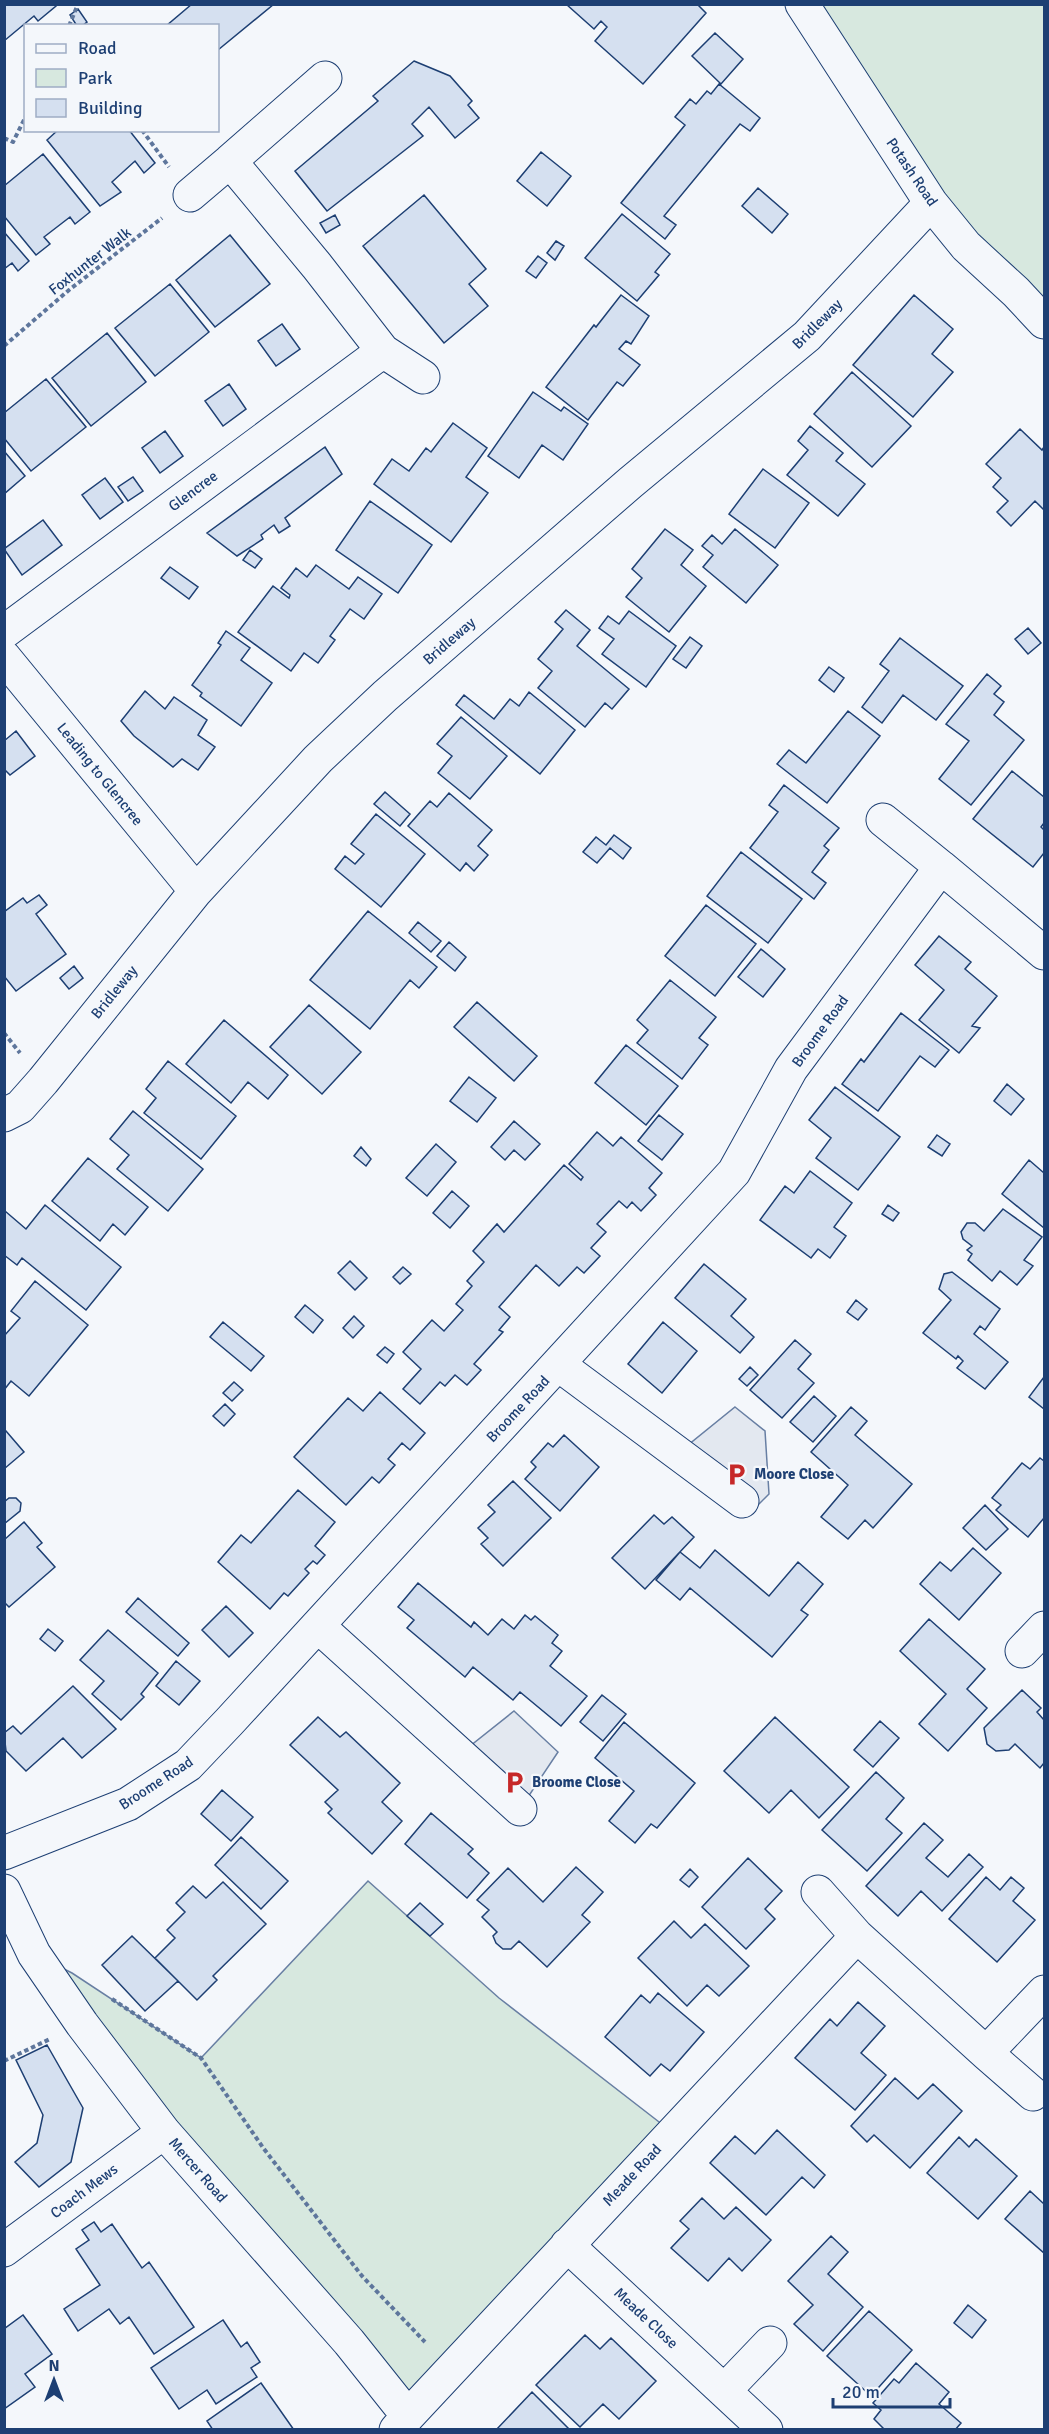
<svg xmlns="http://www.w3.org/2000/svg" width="1049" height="2434" font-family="Signika,sans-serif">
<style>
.green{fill:#d7e8df;stroke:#687fa3;stroke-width:1.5}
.parking{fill:#e3e8f0;stroke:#687fa3;stroke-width:1.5}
.building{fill:#d5e0f0;stroke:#1d3f73;stroke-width:1.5}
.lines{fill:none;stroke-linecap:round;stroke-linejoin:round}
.street-casing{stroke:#1d3f73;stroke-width:35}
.path{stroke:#5e769c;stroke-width:4;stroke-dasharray:4.5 3;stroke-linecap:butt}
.street{stroke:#f4f7fb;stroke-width:33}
.labels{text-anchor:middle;stroke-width:4.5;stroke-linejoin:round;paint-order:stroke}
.street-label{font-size:15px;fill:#1d3f73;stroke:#f4f7fb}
.poi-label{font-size:15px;font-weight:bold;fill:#1d3f73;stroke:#f4f7fb;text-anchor:start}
</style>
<rect width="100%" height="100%" fill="#f4f7fb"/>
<!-- green -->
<path class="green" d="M802 5H1044V320L1016 292Z
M368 1881 499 1998 672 2132 408 2416 34 1954 72 1973 201 2058Z"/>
<!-- parking -->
<path class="parking" d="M735 1407 765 1431 769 1494 759 1504 742 1501 677 1454Z
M514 1711 558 1752 520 1809 460 1754Z"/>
<!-- building -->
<path class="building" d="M4 4H55L56 6 38 21 34 16 4 41Z
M192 4H274L218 50V26H166Z
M566 4H697L706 13 643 84 595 41 607 27 601 21 594 29Z
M78 9 87 22 82 26H77L70 15Z
M715 33 743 59 721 84 692 56Z
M414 61 450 76 472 101 468 105 479 118 455 138 429 107 412 124 423 136 327 211 295 171 378 101 373 96Z
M719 84 760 118 750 131 740 124 664 216 676 225 665 239 621 203 685 125 675 117 690 99 696 104 707 91 711 94Z
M58 130H129L155 163 144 173 135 161 112 182 121 192 100 206 47 140Z
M541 152 571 176 547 206 517 181Z
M43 154 90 212 75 224 70 217 44 237 50 244 36 255 4 216V186Z
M758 188 788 214 772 233 742 206Z
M424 195 486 269 469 284 488 306 444 343 363 246Z
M622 214 670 254 655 272 659 275 637 301 585 258Z
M335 215 340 225 326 233 320 223Z
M4 232 29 261 18 271 12 263 4 269Z
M230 235 270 284 215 327 176 280Z
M556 241 564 246 555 260 547 253Z
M538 256 547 263 536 278 526 271Z
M170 284 209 332 155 376 115 328Z
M621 295 649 316 631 344 626 341 619 349 640 365 623 386 617 382 588 420 546 387 594 325 596 327Z
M914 295 953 329 932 354 953 372 913 417 853 365Z
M282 324 300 349 276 366 258 341Z
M107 333 146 382 91 426 52 378Z
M852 372 911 426 872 467 814 414Z
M46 379 86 427 31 471 4 438V413Z
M229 384 246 409 223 426 205 401Z
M533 392 561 411 564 407 588 424 563 460 542 445 519 478 488 456Z
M453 423 487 448 466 477 488 493 451 542 374 484 392 459 409 471 426 448 431 452Z
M810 426 843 453 836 461 865 484 838 516 787 475 808 450 798 441Z
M1020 429 1042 450 1044 447V510L1035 501 1011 526 997 512 1008 501 993 487 1001 478 986 464Z
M165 431 183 456 160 473 142 448Z
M325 447 342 474 285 518 290 526 279 533 274 525 261 535 263 539 237 556 207 533Z
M4 451 25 476 4 494Z
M763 469 809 503 775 548 729 514Z
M133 477 143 491 128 501 118 487Z
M105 478 123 502 100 519 82 495Z
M370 501 432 545 398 593 336 550Z
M43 520 62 545 22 575 4 549Z
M665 529 693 550 681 565 706 586 669 632 626 597 642 578 632 569Z
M735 529 778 565 746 603 703 567 713 555 702 546 712 535 722 544Z
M250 550 262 559 255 568 243 560Z
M316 565 349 589 358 577 382 594 364 619 350 609 330 636 335 640 318 663 304 653 291 671 238 632 273 586 289 598 290 595 281 588 296 568 307 577Z
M170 567 198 587 189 599 161 578Z
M566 610 590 630 577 646 629 689 612 709 605 703 585 727 538 688 552 671 538 659 563 629 555 622Z
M629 611 676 646 646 687 602 654 614 639 599 628 608 616 619 624Z
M1028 628 1041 643 1028 654 1015 639Z
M226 631 250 648 241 660 272 683 241 726 200 696 202 693 192 685 221 645 218 643Z
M690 637 702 646 686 668 673 659Z
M900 638 963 686 936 720 903 695 882 723 862 707 889 671 880 664Z
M829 667 844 678 834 692 819 680Z
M987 674 1001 686 994 694 1004 702 994 715 1024 740 971 805 939 779 969 741 946 724Z
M145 691 165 709 174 697 207 720 198 735 215 747 198 770 182 759 173 767 134 736 121 721Z
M529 692 575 730 540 774 456 705 464 695 494 719 510 699 519 706Z
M848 711 880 736 827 803 777 764 789 750 806 763Z
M461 717 507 756 470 799 438 773 452 756 437 744Z
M16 731 35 756 10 775 4 769V741Z
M1012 771 1044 797V823L1041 827 1044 830V853L1033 867 973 819Z
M784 785 839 828 824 846 829 850 812 872 826 883 814 899 750 848 778 812 769 805Z
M385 792 410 814 400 826 374 804Z
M449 793 492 830 478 846 488 855 474 871 466 863 460 871 408 826 430 801 437 807Z
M376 814 425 854 381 907 335 869 345 856 355 864 364 854 351 844Z
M614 835 631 848 623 859 610 848 597 863 583 852 596 837 606 845Z
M741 852 802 899 768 943 707 896Z
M39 895 47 905 36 914 66 954 16 991 4 976V912L23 898 27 903Z
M706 905 756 944 715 996 665 956Z
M368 911 437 967 419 988 410 980 370 1029 310 980Z
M418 922 441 941 431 952 409 933Z
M939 936 971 962 965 969 997 996 972 1026 980 1028 959 1053 919 1020 944 990 915 965Z
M449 942 466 957 455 971 437 956Z
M761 949 785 969 763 997 738 977Z
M74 966 83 978 69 989 60 978Z
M670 980 716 1017 699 1038 708 1045 682 1079 637 1043 648 1030 637 1020Z
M477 1002 537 1056 514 1081 454 1027Z
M309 1005 361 1052 322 1094 270 1047Z
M901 1013 949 1050 935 1067 920 1056 878 1111 842 1084 861 1059 864 1062Z
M224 1020 288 1075 268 1099 248 1082 231 1103 186 1064Z
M626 1045 678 1086 646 1125 595 1083Z
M168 1061 236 1116 201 1159 144 1113 156 1098 146 1089Z
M469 1077 496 1098 477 1122 450 1101Z
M1007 1084 1024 1099 1011 1115 994 1101Z
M835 1087 900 1137 858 1190 816 1158 831 1138 809 1120Z
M133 1111 203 1169 168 1211 117 1169 129 1155 110 1139Z
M659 1115 683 1134 662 1160 638 1141Z
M514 1121 540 1144 525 1160 514 1150 505 1160 491 1147Z
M597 1132 613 1146 621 1137 662 1173 649 1188 656 1195 641 1211 632 1202 627 1208 619 1201 597 1224 606 1232 591 1248 600 1256 584 1273 577 1267 559 1286 536 1265 499 1307 510 1317 499 1330 503 1332 474 1364 481 1370 467 1385 455 1375 445 1386 440 1382 420 1404 403 1389 421 1369 403 1352 432 1320 444 1331 463 1310 456 1304 472 1286 467 1281 484 1262 473 1251 497 1224 504 1232 564 1165 581 1180 583 1177 569 1164Z
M937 1135 950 1144 942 1156 928 1147Z
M436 1144 456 1162 427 1196 406 1178Z
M361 1147 371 1159 366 1166 354 1156Z
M88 1158 148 1207 125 1235 113 1224 100 1241 52 1201Z
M1029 1160 1044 1173V1228L1002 1194Z
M810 1171 852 1203 834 1227 846 1236 830 1258 818 1249 811 1258 760 1220 785 1186 794 1193Z
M452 1191 469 1206 450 1228 433 1213Z
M45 1205 121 1267 86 1310 22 1258 17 1265 4 1255 5 1211 26 1229Z
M888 1205 899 1213 893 1221 882 1214Z
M1003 1209 1042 1237 1024 1260 1033 1266 1017 1285 1000 1271 992 1281 968 1260 972 1254 967 1250 972 1246 963 1239 961 1232 967 1223H975L984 1231Z
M350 1261 367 1278 355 1290 338 1273Z
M704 1264 746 1299 731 1316 754 1337 740 1353 675 1298Z
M403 1267 411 1274 400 1284 393 1277Z
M952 1272 1000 1309 985 1330 980 1326 974 1334 1008 1362 985 1389 957 1368 963 1361 958 1356 956 1359 923 1333 951 1300 939 1289 944 1274Z
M35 1281 88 1325 29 1396 11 1381 4 1390V1336L20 1318 11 1311Z
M856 1300 867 1309 858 1320 847 1312Z
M305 1305 323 1320 313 1333 295 1317Z
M354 1316 364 1326 353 1338 343 1328Z
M223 1322 264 1356 251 1371 210 1337Z
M663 1322 697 1351 662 1393 628 1364Z
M795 1340 811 1354 798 1369 814 1383 782 1418 750 1390Z
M385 1347 394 1354 387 1363 377 1355Z
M750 1367 758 1375 747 1386 739 1379Z
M1044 1377V1409L1029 1397Z
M234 1382 243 1390 232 1401 223 1393Z
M380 1392 425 1433 410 1450 402 1443 388 1459 395 1465 379 1483 372 1477 346 1505 294 1457 348 1398 363 1411Z
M814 1396 836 1416 813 1442 790 1422Z
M225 1404 235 1414 224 1426 213 1416Z
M851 1407 867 1421 855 1435 912 1484 873 1528 865 1520 848 1539 821 1517 848 1485 811 1452Z
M6 1431 24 1452 4 1469V1433Z
M564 1435 599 1467 560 1511 525 1479 536 1467 531 1462 548 1443 553 1447Z
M1040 1458 1044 1461V1518L1028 1537 996 1510 1001 1505 992 1498 1022 1463 1030 1469Z
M513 1481 551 1518 503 1566 481 1544 488 1538 478 1528 495 1512 488 1505Z
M298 1490 335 1522 315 1546 325 1555 317 1564 313 1561 305 1569 309 1573 288 1596 284 1593 270 1609 218 1562 241 1535 251 1543Z
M9 1498H16L21 1503 20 1511 4 1524V1502Z
M985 1505 1008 1529 986 1550 963 1528Z
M654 1515 664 1524 672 1517 694 1537 645 1589 612 1558Z
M24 1522 42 1543 37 1547 55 1567 9 1607 4 1602V1540Z
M973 1548 1001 1573 959 1620 920 1584 940 1562 951 1571Z
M715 1550 769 1596 798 1562 823 1584 801 1610 808 1615 772 1657 690 1588 680 1600 656 1580 680 1552 700 1568Z
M418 1583 471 1627 474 1622 488 1635 502 1619 514 1629 525 1615 531 1620 535 1616 558 1635 552 1643 562 1651 550 1666 587 1696 561 1726 520 1692 513 1700 473 1667 465 1677 407 1628 414 1620 398 1607Z
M138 1598 189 1643 178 1656 126 1612Z
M226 1606 253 1633 229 1657 202 1630Z
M929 1619 985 1669 967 1689 987 1708 948 1751 919 1724 946 1694 900 1651Z
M48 1629 63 1641 55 1651 40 1639Z
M108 1630 158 1673 141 1694 144 1697 121 1720 92 1694 104 1681 80 1660Z
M176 1661 200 1681 179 1705 156 1686Z
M73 1686 116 1729 82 1758 63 1738 26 1771 6 1751 4 1733 13 1726 21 1734Z
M1022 1690 1041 1708 1037 1712 1044 1720V1763L1040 1768 1015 1744 1009 1750 996 1751 987 1744 984 1728Z
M602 1695 626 1714 603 1741 580 1722Z
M318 1717 340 1737 346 1732 400 1783 382 1802 402 1821 372 1854 328 1813 332 1809 325 1802 338 1790 290 1745Z
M775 1717 849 1787 819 1818 791 1790 769 1813 724 1771Z
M880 1721 899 1738 873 1767 854 1750Z
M624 1722 695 1783 657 1828 651 1824 635 1843 609 1821 634 1791 595 1758Z
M876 1772 904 1798 886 1819 902 1833 867 1871 822 1830Z
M222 1790 253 1817 231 1841 201 1814Z
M431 1813 473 1849 468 1854 489 1873 467 1898 405 1844Z
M924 1823 943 1840 926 1858 948 1877 969 1854 983 1867 942 1911 921 1891 898 1916 866 1886Z
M241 1837 288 1881 261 1909 215 1865Z
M748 1858 782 1891 765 1909 775 1919 746 1949 702 1907Z
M576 1867 603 1892 582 1915 590 1922 547 1967 519 1941 511 1949H503L496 1943 493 1936 497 1932 482 1917 489 1910 477 1900 508 1868 543 1902Z
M690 1869 698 1877 689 1887 680 1880Z
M986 1877 1000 1890 1011 1877 1024 1888 1013 1901 1035 1920 997 1962 949 1919Z
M223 1882 266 1924 213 1976 217 1980 197 2000 155 1958 175 1938 167 1930 185 1912 176 1903 193 1886 206 1898Z
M420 1903 443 1924 430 1936 407 1916Z
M674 1921 691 1938 705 1924 749 1966 719 1996 707 1985 687 2006 638 1958Z
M132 1936 178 1981 145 2011 102 1965Z
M658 1993 704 2032 670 2071 661 2064 650 2076 605 2037 641 1995 650 2003Z
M858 2002 885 2026 861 2053 886 2075 855 2110 795 2058 830 2019 837 2026Z
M47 2045 83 2108 71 2162 39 2187 15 2162 37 2143 43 2115 16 2060Z
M895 2078 918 2099 933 2084 962 2111 910 2168 874 2135 867 2142 851 2126Z
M777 2130 825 2175 814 2188 802 2177 766 2215 710 2163 735 2136 755 2154Z
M959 2137 969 2147 976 2139 1017 2176 978 2219 927 2173Z
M1030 2191 1044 2204V2253L1005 2219Z
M702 2198 724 2219 736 2207 771 2240 742 2271 729 2258 708 2281 671 2248 689 2229 680 2221Z
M94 2222 101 2232 112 2224 142 2268 149 2262 194 2327 154 2354 129 2317 120 2324 109 2309 78 2331 64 2309 100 2285 76 2249 89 2240 82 2230Z
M831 2236 848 2252 828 2274 863 2307 823 2351 794 2324 813 2305 788 2281Z
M968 2305 986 2320 972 2338 954 2323Z
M869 2311 912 2350 871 2396 827 2356Z
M23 2315 52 2354 25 2374 35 2387 4 2409V2329Z
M223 2320 241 2347 247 2342 260 2362 251 2368 257 2377 216 2404 207 2390 179 2409 151 2368Z
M585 2335 600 2349 611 2338 656 2381 619 2419 603 2404 580 2427 536 2385Z
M916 2363 949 2392 939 2404 961 2423 955 2430H885L874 2419 881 2410 873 2403 894 2379 899 2383Z
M261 2383 294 2430H213L207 2421Z
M532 2392 570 2430H496Z"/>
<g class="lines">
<defs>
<path id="street" d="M802 4 931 203 966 246 1016 292 1044 322
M230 161 325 78
M190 195 230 161 317 266 383 351 423 377
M4 632 383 351
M4 657 196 891
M883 820 941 867
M4 1115 20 1107 43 1081 196 891 318 759 385 696 630 483 807 336 931 203
M559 1365 742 1501
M318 1626 520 1809
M1022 1651 1044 1628
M4 1853 128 1804 188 1765 229 1722 734 1172 791 1069 941 867 1044 953
M4 1891 34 1954 82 2024 164 2132 349 2342 408 2416 396 2430
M818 1892 857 1936
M986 2053 1033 2094
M567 2245 766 2430
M4 2250 164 2132
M725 2390 770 2343
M408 2416 857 1936 986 2053 1044 1992"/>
</defs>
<!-- street casing -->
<use href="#street" class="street-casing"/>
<!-- path -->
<path class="path" d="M69 26 78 4
M142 130 169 167
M4 138 13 142 26 116
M4 346 69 290 162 218
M4 1033 20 1053
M112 1999 201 2058 264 2149 362 2276 425 2342
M4 2061 50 2039"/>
<!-- street -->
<use href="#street" class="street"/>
</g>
<!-- icons -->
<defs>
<symbol id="parking-bare" viewBox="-9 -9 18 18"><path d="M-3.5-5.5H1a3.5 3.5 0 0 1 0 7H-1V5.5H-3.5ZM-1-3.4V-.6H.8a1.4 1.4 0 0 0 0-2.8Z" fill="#c62828" stroke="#f4f7fb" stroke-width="2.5" paint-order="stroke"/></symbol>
</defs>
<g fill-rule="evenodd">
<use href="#parking-bare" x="720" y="1458" width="33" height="33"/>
<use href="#parking-bare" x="498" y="1766" width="33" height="33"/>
</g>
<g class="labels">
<!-- street labels -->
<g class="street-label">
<text transform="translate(912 172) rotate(56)" y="5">Potash Road</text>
<text transform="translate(90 261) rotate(-38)" y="5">Foxhunter Walk</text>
<text transform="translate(817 324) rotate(-45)" y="5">Bridleway</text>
<text transform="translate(193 491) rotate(-37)" y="5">Glencree</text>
<text transform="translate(449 641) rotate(-41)" y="5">Bridleway</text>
<text transform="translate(100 774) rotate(51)" y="5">Leading to Glencree</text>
<text transform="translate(114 992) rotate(-51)" y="5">Bridleway</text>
<text transform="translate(820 1031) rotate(-54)" y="5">Broome Road</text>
<text transform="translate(518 1409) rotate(-47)" y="5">Broome Road</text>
<text transform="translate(156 1783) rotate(-33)" y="5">Broome Road</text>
<text transform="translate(198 2170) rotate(49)" y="5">Mercer Road</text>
<text transform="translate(632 2175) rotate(-47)" y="5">Meade Road</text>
<text transform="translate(84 2191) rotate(-37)" y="5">Coach Mews</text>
<text transform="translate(646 2318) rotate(43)" y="5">Meade Close</text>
</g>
<!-- poi labels -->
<g class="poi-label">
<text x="754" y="1479">Moore Close</text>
<text x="532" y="1787">Broome Close</text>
</g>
</g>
<!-- border -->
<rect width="1049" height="2434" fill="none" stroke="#1d3f73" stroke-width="12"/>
<!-- legend -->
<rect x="24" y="24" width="195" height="108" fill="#f4f7fb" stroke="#9eadc5" stroke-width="1.5"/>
<rect x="36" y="44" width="30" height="9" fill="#f4f7fb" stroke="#9eadc5" stroke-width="1.5"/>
<text x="78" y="54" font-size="18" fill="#1d3f73">Road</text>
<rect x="36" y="69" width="30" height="18" fill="#d7e8df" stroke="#9eadc5" stroke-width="1.5"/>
<text x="78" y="84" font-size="18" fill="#1d3f73">Park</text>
<rect x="36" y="99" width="30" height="18" fill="#d5e0f0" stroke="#9eadc5" stroke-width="1.5"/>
<text x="78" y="114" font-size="18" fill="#1d3f73">Building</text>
<!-- north arrow -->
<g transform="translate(54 2380)" stroke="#f4f7fb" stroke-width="4.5" paint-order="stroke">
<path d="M0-4.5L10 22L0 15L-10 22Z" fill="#1d3f73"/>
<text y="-9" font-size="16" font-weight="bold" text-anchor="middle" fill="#1d3f73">N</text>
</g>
<!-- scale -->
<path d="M833 2398v9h117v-9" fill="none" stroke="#1d3f73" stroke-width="3"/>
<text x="842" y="2398" font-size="18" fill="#1d3f73" stroke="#f4f7fb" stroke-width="4.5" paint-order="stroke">20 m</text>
</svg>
